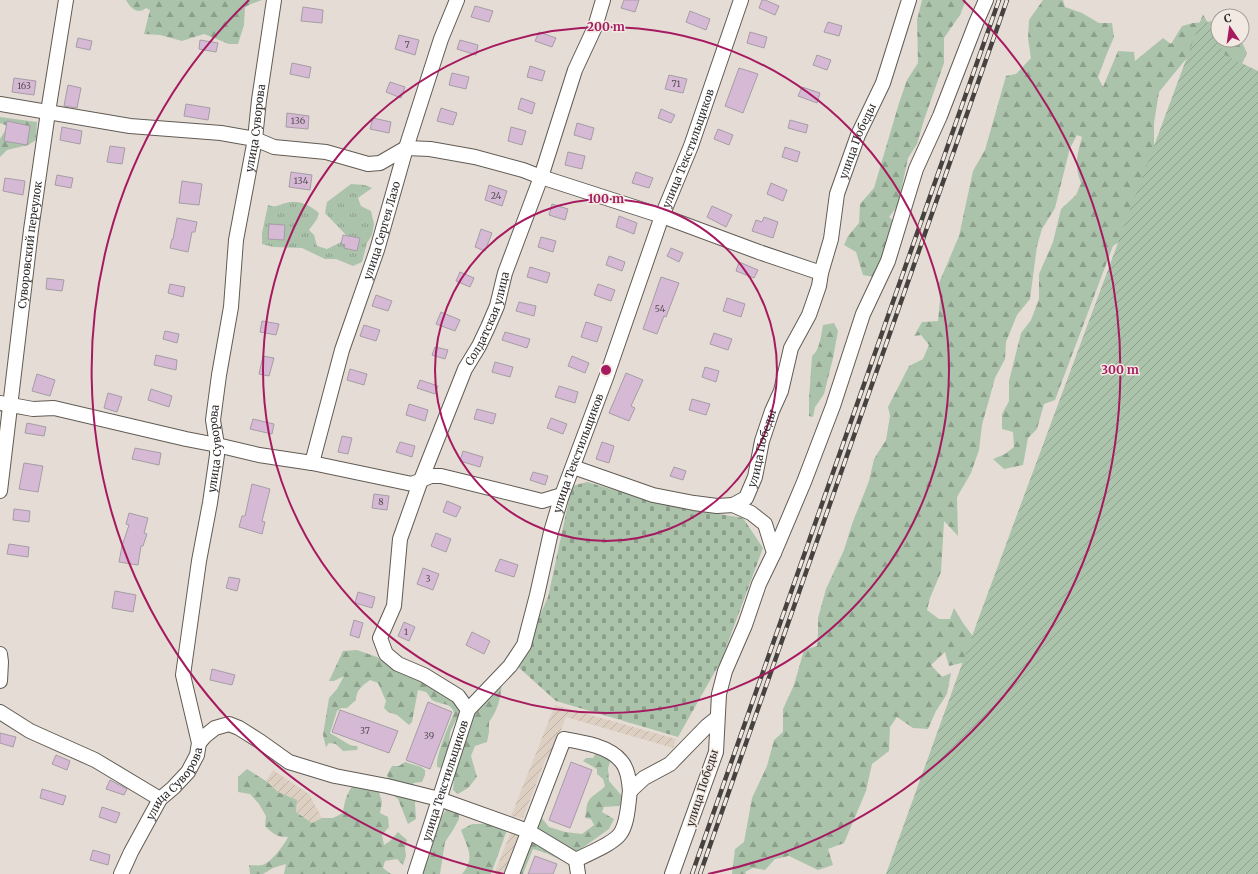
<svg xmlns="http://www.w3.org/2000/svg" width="1258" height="874" font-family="Merriweather,serif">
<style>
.industrial{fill:url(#industrial-furrows)}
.grass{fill:url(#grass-tufts)}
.forest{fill:url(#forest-firs)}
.cemetery{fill:url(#cemetery-stones)}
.garden{fill:url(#garden-furrows)}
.building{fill:#d6bad5;stroke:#a59da5}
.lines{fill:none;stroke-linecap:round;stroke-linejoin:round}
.minor-casing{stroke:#615b54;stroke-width:16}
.minor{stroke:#fff;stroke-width:14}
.rail-casing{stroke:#46423f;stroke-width:4.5}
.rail{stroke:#f2eae2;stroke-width:3;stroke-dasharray:9;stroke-linecap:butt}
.ring{fill:none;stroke:#a61a5f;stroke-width:2}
.labels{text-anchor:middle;stroke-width:3;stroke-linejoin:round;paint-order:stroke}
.number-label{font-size:9px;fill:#5a5056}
.street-label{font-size:11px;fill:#312d2b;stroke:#f2eae2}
.centre{fill:#a61a5f;stroke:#f2eae2;stroke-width:2}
.ring-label{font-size:12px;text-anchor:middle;font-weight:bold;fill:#a61a5f;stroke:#f2eae2;stroke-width:3;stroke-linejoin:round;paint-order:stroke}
</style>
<defs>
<pattern id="industrial-furrows" width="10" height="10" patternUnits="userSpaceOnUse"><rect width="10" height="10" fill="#ddcfc2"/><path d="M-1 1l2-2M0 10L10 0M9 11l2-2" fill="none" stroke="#beb2a7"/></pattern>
<pattern id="grass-tufts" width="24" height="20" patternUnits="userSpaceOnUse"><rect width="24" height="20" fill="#abc3ab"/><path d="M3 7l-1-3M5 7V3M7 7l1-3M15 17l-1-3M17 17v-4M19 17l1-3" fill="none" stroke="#8c9f8b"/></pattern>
<pattern id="forest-firs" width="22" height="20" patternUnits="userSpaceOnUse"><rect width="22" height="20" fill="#abc3ab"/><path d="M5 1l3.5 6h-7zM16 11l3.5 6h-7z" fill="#8c9f8b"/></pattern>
<pattern id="cemetery-stones" width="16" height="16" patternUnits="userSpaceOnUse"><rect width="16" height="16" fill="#abc3ab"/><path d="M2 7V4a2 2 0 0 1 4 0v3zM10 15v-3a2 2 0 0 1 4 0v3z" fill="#8c9f8b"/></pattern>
<pattern id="garden-furrows" width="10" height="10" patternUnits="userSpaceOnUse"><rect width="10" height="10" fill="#abc3ab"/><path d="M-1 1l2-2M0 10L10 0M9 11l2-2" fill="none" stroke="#8c9f8b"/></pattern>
</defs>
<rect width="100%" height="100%" fill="#e5ddd5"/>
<!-- industrial -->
<path class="industrial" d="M555 705 676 739 673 748 566 717 550 759 546 758 523 818 511 816Z
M273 770 309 794 322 818 312 823 296 812 297 800 278 792 266 781Z
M511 832 518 835 504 874H494Z"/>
<!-- grass -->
<path class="grass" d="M351 184 365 185 372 188 358 198 361 206 371 211 374 224 372 235 367 243 362 262 353 266 336 259H325L302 248 273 247 262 244V233L268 205C277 208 277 205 286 203 298 199 310 205 319 213L317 219 309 230 314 235 317 246 327 249 341 242 347 236 325 213 327 202Z"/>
<!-- forest -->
<path class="forest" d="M126 0H262L251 4 245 7 244 25 238 44H229L204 34 182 41 160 35 144 34 150 10 146 8C138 15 130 8 126 0Z
M922 0H966L960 15 944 38V63L924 120 917 144 908 158 900 195 897 207 889 217 896 223 874 277 863 275 856 252 844 245 848 236 859 223 860 204 874 188 899 103 907 80 918 63 917 20Z
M1043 0H1063L1065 7 1082 13 1099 23H1112L1114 37 1106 56 1098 77 1103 87 1118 51 1134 52 1135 61 1163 38 1171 44 1182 26 1193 23 1215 21 1218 24V40H1241L1247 53 1238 73 1195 48 1159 92 1154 123V163L1133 233 1113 246 1055 400 1044 404 1037 429 1028 438 1023 465 1004 469 993 459 1005 454 1014 447 1013 432 1002 429V414L1009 401V381L1021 333 1031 320 1039 299V274L1053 242 1061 209 1076 195 1081 183C1074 165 1077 155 1082 137L1077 135 1070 148 1055 208 1042 229 1037 246 1030 299 1017 315 1006 342 1005 359 995 378 982 425 979 450 971 473 957 497 958 536 944 521 941 572 930 598 927 610 939 619H950L954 608 963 623 978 643 970 661 949 666 945 652 931 665 942 677 951 673 947 694 936 711 928 729 913 728 897 717 890 727 889 751 872 764 866 791 844 843 828 849 833 865 818 870 789 856 775 859 765 870 753 868 745 872 746 874H732L735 849 744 842 752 798 767 766 774 740 783 732V709L794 685 804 650 817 646 818 632V618L826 589 844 550 852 524 869 481 874 459 886 440 890 416 888 407 909 366 923 359 929 345 921 335 914 336 922 322 938 321 940 300 939 283 959 236 973 171 985 150 1006 76 1016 74 1031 58 1028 38 1029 20Z
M0 117 37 122 36 140 28 145 7 150 0 157V139L8 126 0 123Z
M834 323 838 331 833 358 824 394 815 407 813 417 809 416V399L812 356C820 350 821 335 823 325Z
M357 650 377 657 388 664 406 670 472 712 502 682C501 697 498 710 489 722V732L487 742 475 746 471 756 477 777 468 788 458 794 453 790 455 769 458 722 456 720 450 732 448 754 442 768 437 767C436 754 449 725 454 713 452 702 439 705 432 700 430 698 428 694 426 692L418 690 412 722 409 725 397 715 388 712 384 708 386 701 378 683 370 680C363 685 356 690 356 700L347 708H341L337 711 330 733 350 745 358 747 357 750 343 751 336 744 329 743 326 747 323 735 329 698 337 689 344 676 334 681H329L343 651Z
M597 752 607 754 610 762 608 768 609 781 623 797 619 806 604 807 602 812 614 819 609 829 578 851 567 863 546 853 533 849 523 874H518L537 824 541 817 549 827 565 832 582 834 594 825 591 819 585 818C586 813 586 809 587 805 588 797 600 792 605 786L603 779 597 774V769L583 761 586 758H593Z
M405 762 421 767 425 770V775L422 782 413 783 417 789 415 803 416 819 408 824 398 799 391 793V785L387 775 392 766H399Z
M247 769 266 781 278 792 297 800 296 812 312 823 322 818H333L343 813C344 803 347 792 354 784L379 792 382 802 380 813 388 817 389 827 382 835 384 845 390 841 398 832 407 840 405 848 406 856 403 865 397 859 385 861 383 868 391 874H284L286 864 273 868 263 874H250L249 865C253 865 258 866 262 865 271 863 284 845 288 837 277 837 273 834 265 826L266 816 259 804 250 794 238 792V777Z
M448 806 459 811V819L453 830 445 842 440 874H422L431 852 433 836 436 827Z
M472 824H490L507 830 491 874H462C476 858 467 847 461 830Z"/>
<!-- cemetery -->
<path class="cemetery" d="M587 482 670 506 743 518 763 548 721 661 678 737 556 701 517 666 548 597 572 486Z"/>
<!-- garden -->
<path class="garden" d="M1203 14 1225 55 1258 71V874H886L979 617Z"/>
<!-- building -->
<path class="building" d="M624 0H639L635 12 621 8Z
M762 0H765L779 6 775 15 759 8Z
M475 6 493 11 489 22 471 17Z
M303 7 323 10 322 23 301 21Z
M690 11 710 19 706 30 686 22Z
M828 22 842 26 839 36 824 32Z
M539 32 556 38 552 47 535 41Z
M750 32 767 37 764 48 747 43Z
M399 35 419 40 415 55 395 49Z
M78 38 92 41 90 50 76 47Z
M200 40 218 43 216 52 199 49Z
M460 40 478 45 476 55 457 49Z
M817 55 831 60 827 70 813 65Z
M292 63 311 67 309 78 290 74Z
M530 66 545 71 542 81 527 77Z
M739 68 758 74 743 113 725 106Z
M452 73 469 77 466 89 449 85Z
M669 75 687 79 683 93 665 89Z
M14 78 36 81 34 95 12 92Z
M390 82 405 87 401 98 386 92Z
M68 85 81 88 77 108 64 106Z
M802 87 820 93 817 103 798 96Z
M521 98 535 103 532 114 518 109Z
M186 104 210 108 208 120 184 116Z
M441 108 457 113 453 125 437 121Z
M661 109 675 115 671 123 658 118Z
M287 113 309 116 308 129 286 127Z
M373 118 391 122 389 133 370 129Z
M790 120 808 125 806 133 788 128Z
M7 121 30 126 27 145 4 141Z
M577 123 594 128 591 140 574 135Z
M62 127 82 131 80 144 60 140Z
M511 127 526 131 522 145 508 141Z
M718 129 733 135 729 145 714 139Z
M110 146 125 148 122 164 107 162Z
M785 147 800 152 797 162 782 157Z
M568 152 585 156 582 169 565 165Z
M291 172 312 175 310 190 289 187Z
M636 172 653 178 649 188 632 183Z
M57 175 73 178 71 188 55 185Z
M5 178 25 181 23 195 3 191Z
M182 181 202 184 199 205 179 203Z
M771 183 787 190 783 201 767 194Z
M489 185 507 191 502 206 485 200Z
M552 204 568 209 565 220 549 215Z
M712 206 732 215 726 227 707 217Z
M619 216 637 223 634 234 616 227Z
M764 217 778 222 773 238 752 231 756 220 762 222Z
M177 218 197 222 195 232H192L188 252 170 248 172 239H173Z
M269 224 285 225 284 240 268 239Z
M481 229 492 233 485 251 475 247Z
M343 235 360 238 357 251 344 248 345 245 341 244Z
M541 237 556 241 553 252 538 247Z
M671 248 683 253 679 262 667 256Z
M609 256 625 262 622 271 606 265Z
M739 262 758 270 754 278 736 271Z
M530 267 550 273 547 283 527 277Z
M460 272 474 278 470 287 456 281Z
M661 277 679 283 666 317 664 316 657 334 643 329Z
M47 278 64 280 62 291 46 289Z
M170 284 185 287 183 297 168 293Z
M598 284 615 290 611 301 594 295Z
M376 295 392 301 388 311 372 306Z
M727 298 745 304 741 317 723 311Z
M519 302 536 306 534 316 516 311Z
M441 312 460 320 455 331 436 324Z
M262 321 279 324 276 335 260 332Z
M586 322 602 327 597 342 581 337Z
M364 325 380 330 376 341 360 336Z
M165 331 179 334 177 343 163 339Z
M505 332 530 339 527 348 502 340Z
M714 333 732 339 728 350 710 344Z
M435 347 448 350 445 359 432 355Z
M156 355 177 360 176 370 154 365Z
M263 356 274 358 269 376 259 374Z
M572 356 589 363 585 373 568 366Z
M495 362 513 367 510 377 492 372Z
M705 367 719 371 716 382 702 377Z
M350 369 367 374 364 385 347 380Z
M626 373 643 380 631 406 635 408 629 421 609 413Z
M37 374 55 380 50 396 32 391Z
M420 380 438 386 435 394 417 388Z
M559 386 578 392 575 403 555 397Z
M151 389 172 396 169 407 148 400Z
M108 393 122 397 117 412 104 408Z
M692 399 710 404 706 415 689 410Z
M409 404 428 410 425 421 406 415Z
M477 409 496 414 493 424 474 419Z
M551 418 567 424 563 434 547 428Z
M253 419 274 424 272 434 250 429Z
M27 423 46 427 44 436 25 433Z
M342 436 352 438 348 454 338 452Z
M400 442 415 446 412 457 396 452Z
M602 442 614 446 609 463 596 459Z
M135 448 161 453 159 465 132 459Z
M463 451 483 457 480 467 460 461Z
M24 463 43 466 38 492 19 489Z
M674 467 686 471 683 480 670 476Z
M533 472 548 476 545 485 530 480Z
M252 484 270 489 262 521 265 522 262 534 239 527 242 516H245Z
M374 494 389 496 387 510 372 508Z
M447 501 461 507 456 517 443 512Z
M14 509 30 511 29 522 13 520Z
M129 513 148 518 144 533 147 534 143 546H141L138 565 119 562 122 546 129 525 126 524Z
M436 533 451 539 446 552 431 546Z
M9 544 29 547 28 557 7 554Z
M500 559 518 565 514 577 495 571Z
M423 568 439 574 433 590 417 584Z
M229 577 240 579 237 591 226 588Z
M115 591 136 595 133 612 112 608Z
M358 592 375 597 372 608 355 603Z
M354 620 363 623 359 638 350 635Z
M404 622 415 627 409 641 398 636Z
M472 632 490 641 484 654 466 645Z
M212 669 235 675 232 685 210 680Z
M428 702 452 712 430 769 406 760Z
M340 710 398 731 389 753 332 732Z
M0 733 16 737 13 747 0 743Z
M56 755 70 761 67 770 52 764Z
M571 762 592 770 570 828 549 820Z
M110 780 127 789 124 795 106 789Z
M42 789 66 796 63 805 40 798Z
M102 807 120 813 116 823 99 817Z
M93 850 110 855 108 865 90 860Z
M535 856 557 864 553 874H528Z"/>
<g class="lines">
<defs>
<g id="minor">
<path d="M0 104 130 126 221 133 255 139 274 147 326 152 368 164 380 163 406 148 430 149 475 157 523 170 541 177 662 216 759 252 821 273"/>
<path d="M0 403 33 409 54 408 186 439 217 445 259 455 312 463 412 484 431 476H441L542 501 562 495"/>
<path id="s1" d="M312 463 342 350 377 250 406 148 441 39 457 0"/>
<path d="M573 467 653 495 694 503 717 506 733 505 751 513 765 524 774 553 759 584 745 625 725 671 719 694 716 752 672 874"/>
<path id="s2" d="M0 491 31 230 48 112 66 0"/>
<path id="s3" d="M733 505 746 498 755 477 762 441 772 411 781 391 791 348 809 315 819 286 821 273 831 239 837 194 858 135 883 83 909 0"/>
<path d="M774 553 804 482 833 406 863 314 888 261 916 169 940 116 976 23 986 0"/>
<path d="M0 654 1 662 0 681"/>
<path id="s4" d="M468 710 458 696 424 675 398 664 386 654 380 638 394 606 400 539 421 480 465 369 479 346 488 327 497 306 505 273 541 177 575 70 595 27 603 0"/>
<path d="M0 712 30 731 95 760 160 799"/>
<path d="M199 743 205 736 215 728 229 724 239 728 261 742 289 762 335 776 387 786 439 799 528 831 576 860C587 854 613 844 620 834 628 823 628 804 630 791"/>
<path d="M576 860 578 874"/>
<path id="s5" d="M121 874 131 852 160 799 173 788 188 772 197 755 199 743 183 675 199 561 210 503 217 455V445L213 420 219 375 231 307 236 240 255 139 259 100 274 0"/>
<path id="s6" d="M415 874 468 710 510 666 524 645 537 595 551 532 562 495 607 375 662 216 691 146 741 0"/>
<path d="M512 874 564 739C582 742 609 746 621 761 628 769 629 781 630 791L644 778 670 764 707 726 717 718"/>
</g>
</defs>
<!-- minor casing -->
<use href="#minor" class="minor-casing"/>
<!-- minor -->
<use href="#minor" class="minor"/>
<defs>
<path id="rail" d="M692 874 999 0
M700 874 1007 0"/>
</defs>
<!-- rail casing -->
<use href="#rail" class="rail-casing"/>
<!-- rail -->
<use href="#rail" class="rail"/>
</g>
<!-- distance rings -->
<g class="ring">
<circle cx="606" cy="370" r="171"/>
<circle cx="606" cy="370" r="343"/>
<path d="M504 874A514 514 0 0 1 249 0M963 0A514 514 0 0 1 708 874"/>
</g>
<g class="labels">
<!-- number labels -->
<g class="number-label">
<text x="407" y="48">7</text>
<text x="676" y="87">71</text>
<text x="24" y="89">163</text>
<text x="298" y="124">136</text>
<text x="301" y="184">134</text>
<text x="496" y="199">24</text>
<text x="660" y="312">54</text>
<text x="381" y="505">8</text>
<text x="428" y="582">3</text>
<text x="406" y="635">1</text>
<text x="365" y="734">37</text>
<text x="429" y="739">39</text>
</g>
<!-- street labels -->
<g class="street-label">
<text dy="4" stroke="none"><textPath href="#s5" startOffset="778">улица Суворова</textPath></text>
<text dy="4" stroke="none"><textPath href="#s3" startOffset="391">улица Победы</textPath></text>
<text dy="4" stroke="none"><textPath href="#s6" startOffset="782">улица Текстильщиков</textPath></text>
<text dy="4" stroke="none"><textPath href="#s1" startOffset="243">улица Сергея Лазо</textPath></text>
<text dy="4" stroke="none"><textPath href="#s2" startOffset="248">Суворовский переулок</textPath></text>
<text dy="4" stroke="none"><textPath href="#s4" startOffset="458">Солдатская улица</textPath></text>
<text dy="4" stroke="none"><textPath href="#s3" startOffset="67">улица Победы</textPath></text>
<text dy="4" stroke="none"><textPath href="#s5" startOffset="454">улица Суворова</textPath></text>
<text dy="4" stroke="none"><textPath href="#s6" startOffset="458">улица Текстильщиков</textPath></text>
<text dy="4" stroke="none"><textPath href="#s6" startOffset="98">улица Текстильщиков</textPath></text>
<text dy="4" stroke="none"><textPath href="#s5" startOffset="106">улица Суворова</textPath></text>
<text transform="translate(702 788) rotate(-72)" y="4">улица Победы</text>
</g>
</g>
<circle cx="606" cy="370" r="6" class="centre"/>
<g class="ring-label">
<text x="606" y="31">200 m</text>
<text x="606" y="203">100 m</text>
<text x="1120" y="374">300 m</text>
</g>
<!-- north arrow -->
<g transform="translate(1230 28) rotate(347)"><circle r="19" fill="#f2eae2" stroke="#a59e99"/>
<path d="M0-3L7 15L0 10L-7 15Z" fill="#a61a5f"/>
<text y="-6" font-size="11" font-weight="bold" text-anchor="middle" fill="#312d2b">С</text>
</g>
</svg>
